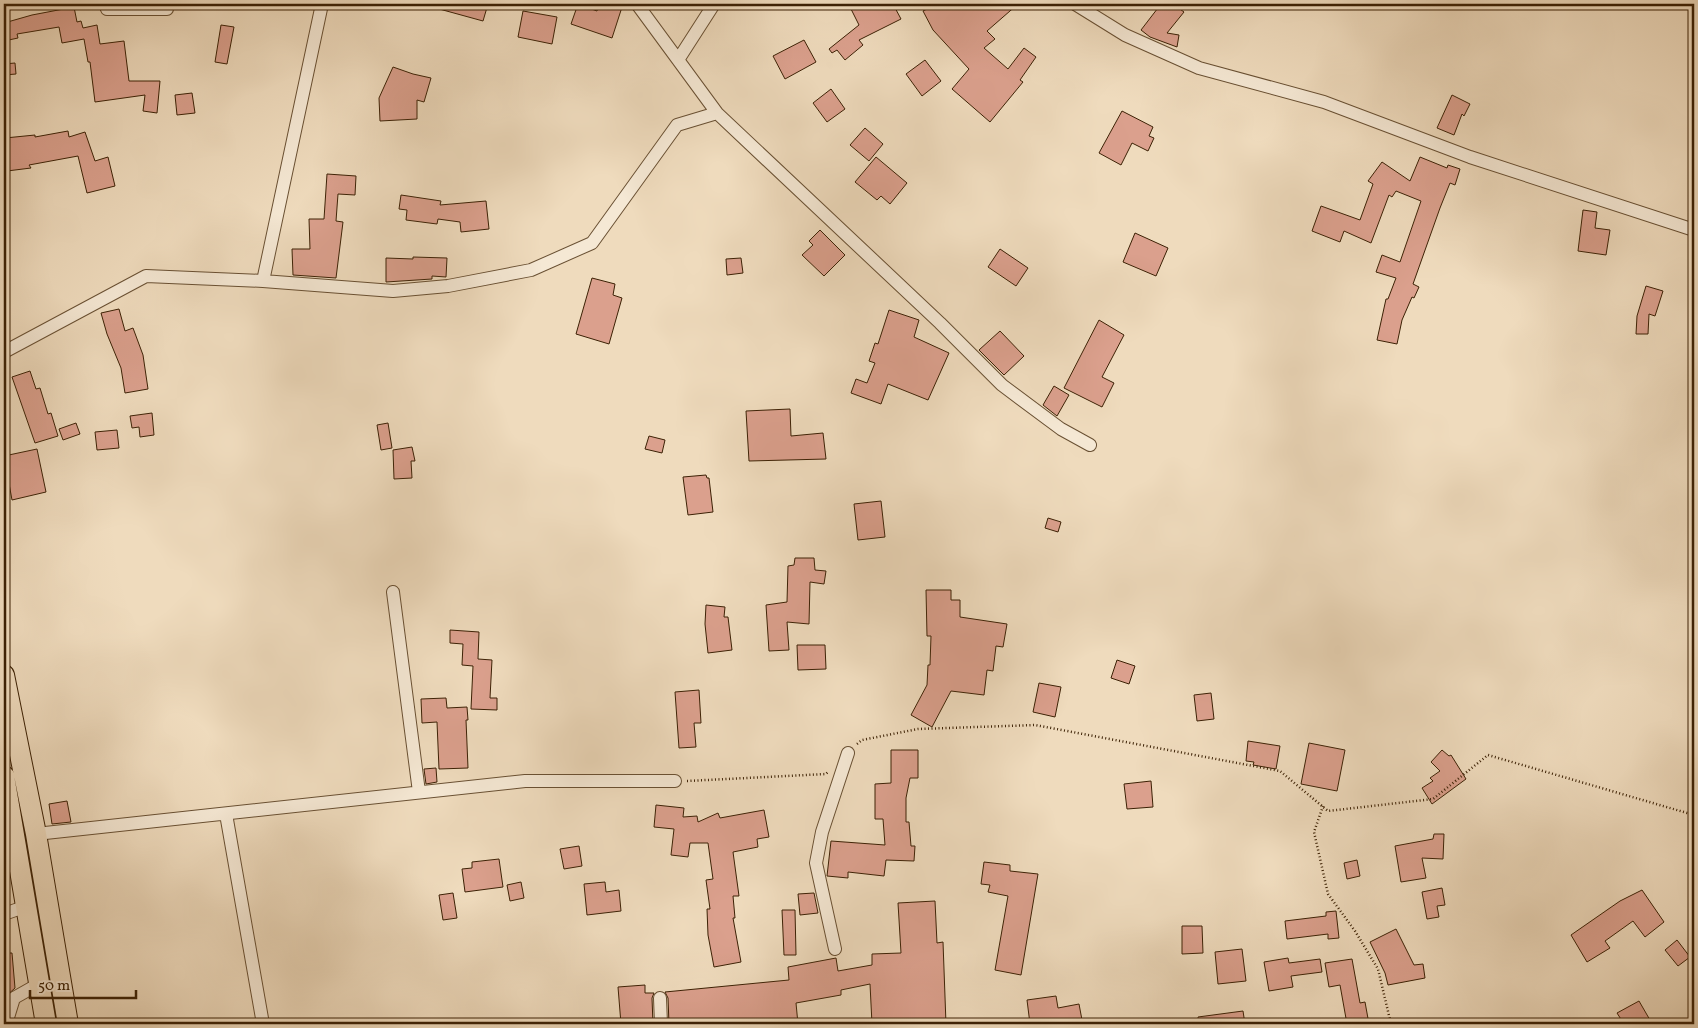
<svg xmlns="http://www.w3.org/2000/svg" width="1698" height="1028" font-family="Vollkorn,serif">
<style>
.building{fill:#dba08d;stroke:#3c2105}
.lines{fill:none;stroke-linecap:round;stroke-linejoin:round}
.minor-casing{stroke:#695033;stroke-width:14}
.trunk-casing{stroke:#3c2105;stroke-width:22}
.path{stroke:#3c2105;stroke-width:2.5;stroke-dasharray:1 2.5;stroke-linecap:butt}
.minor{stroke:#f5e8d4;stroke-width:12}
.trunk{stroke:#efdbbd;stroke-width:20}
</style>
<rect width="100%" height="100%" fill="#efdbbd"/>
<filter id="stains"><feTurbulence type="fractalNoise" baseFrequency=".004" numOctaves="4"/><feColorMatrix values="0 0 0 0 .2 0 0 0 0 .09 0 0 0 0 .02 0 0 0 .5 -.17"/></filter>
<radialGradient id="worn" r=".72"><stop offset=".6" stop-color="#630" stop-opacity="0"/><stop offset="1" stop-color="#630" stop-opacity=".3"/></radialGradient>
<!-- building -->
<path class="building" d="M433 4H488L483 21 432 7Z
M578 4 597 11 599 4H623L612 38 571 24Z
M857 4H893L901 19 859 40 863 45 845 60 837 50 832 53 829 49 859 25 850 7Z
M937 4H1018L987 31 995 39 984 48 1008 69 1024 48 1036 57 1020 80 1023 82 990 122 952 89 969 69 933 30 923 11Z
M1161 4H1173L1184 12 1167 33 1179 35 1177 47 1150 37 1141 30Z
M74 7 77 22 81 21 83 28 97 25 100 44 124 41 129 81H160L157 113 143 111 145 95 95 102 90 62H88L84 39 62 43 59 27 17 34 18 38 4 41V23L32 15Z
M523 11 557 17 552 44 518 37Z
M221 25 234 27 227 64 215 62Z
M804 40 816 62 785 79 773 56Z
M925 60 941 81 922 96 906 74Z
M15 63 16 74 4 75V64Z
M393 67 413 74 431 78 424 102 417 100V119L380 121 379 98Z
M831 89 845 109 827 122 813 103Z
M192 93 195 113 177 115 175 95Z
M1452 95 1470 104 1464 116 1462 114 1454 135 1437 128Z
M1122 111 1153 127 1149 136 1154 138 1148 151 1132 143 1121 165 1099 153Z
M865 128 883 144 869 161 850 145Z
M68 131 69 137 85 132 95 161 108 157 115 186 87 193 78 156 29 165 31 168 7 171 5 138 35 135V137Z
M876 157 907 183 890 204 881 196 877 200 855 182Z
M1420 157 1447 168 1448 165 1460 169 1455 185 1450 183 1440 208 1413 284 1419 287 1414 298 1412 297 1402 320 1397 344 1377 340 1386 299H1388L1396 278 1376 272 1382 255 1400 262 1421 201 1396 191 1392 197 1389 195 1371 243 1344 231 1340 242 1312 231 1321 206 1360 220 1373 184 1368 181 1382 162 1410 181Z
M327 174 356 176 355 195 338 194 336 221 343 222 336 278 293 275 292 249H310L309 219H324Z
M401 195 441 201 440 205 486 201 489 229 461 232 460 222 438 219 437 224 406 220 407 210 399 209Z
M1583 210 1597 212 1595 228 1610 230 1606 255 1578 251Z
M820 230 845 255 824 276 802 255 813 245 809 241Z
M1135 233 1168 248 1156 276 1123 262Z
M1000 249 1028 268 1016 286 988 267Z
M413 257 447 258 446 277 432 276V279L386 282V258L413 259Z
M741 258 743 273 727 275 726 259Z
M592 278 615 284 613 295 622 298 609 344 576 334Z
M1646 286 1663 291 1655 316 1649 314 1648 334H1636L1637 316Z
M119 309 125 331 133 328 143 355 148 389 125 393 121 368 107 334 101 313Z
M889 310 919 320 914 337 949 353 928 400 888 384 881 404 851 393 856 379 867 383 875 363 869 361 875 343 878 344Z
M1099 320 1124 335 1102 377 1114 383 1102 407 1064 388Z
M1000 331 1024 356 1004 375 979 350Z
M30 371 36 389 40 388 48 414 51 413 58 436 35 443 12 377Z
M1054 386 1069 395 1057 416 1043 405Z
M790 409 791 436 823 433 826 459 749 461 746 411Z
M152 413 154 435 140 437 139 427 132 428 130 416Z
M76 423 80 434 63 440 59 429Z
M388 423 392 448 381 450 377 425Z
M117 430 119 448 97 450 95 432Z
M649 436 665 440 662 453 645 449Z
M412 447 415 461H411L412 478 394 479 393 450Z
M37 449 46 492 12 500 4 456Z
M706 475 707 478H709L713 512 688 515 683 477Z
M881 501 885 537 858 540 854 504Z
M1048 518 1061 522 1058 532 1045 528Z
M795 558H814L815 570 826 571 824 584 810 582 809 624 787 622 789 650 769 651 766 605 787 602 788 566 794 565Z
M926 590H951V600H960V617L1007 624 1003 647 996 646 993 671 987 670 984 695 951 691 932 727 911 715 927 685 928 665H930L931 636H927Z
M706 605 725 607 724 617H728L732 650 708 653 705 624Z
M450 630 479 632 478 659 492 660 490 698H497V710L471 709 473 666 462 665 463 644 450 643Z
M797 645H825L826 669 798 670Z
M1117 660 1135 666 1129 684 1111 678Z
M1039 683 1061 687 1055 717 1033 712Z
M699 690 701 723H694L696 747 679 748 675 692Z
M1211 693 1214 719 1197 721 1194 695Z
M446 698 447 708 467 707 468 720H466L468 768 439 769 437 722 422 723 421 699Z
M1248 741 1280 746 1276 769 1253 765 1254 762 1246 761Z
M1309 743 1345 750 1337 791 1301 784Z
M891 750H918V778H910L906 798V822H909L911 846H915L914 861 886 860 884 876 848 872V878L827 876 831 841 885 845 883 819H875V784L891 783Z
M1442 750 1449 756 1451 755 1466 779 1432 804 1422 788 1433 781 1430 778 1440 771 1431 762Z
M436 768 437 782 426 784 424 769Z
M1151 781 1153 807 1127 809 1124 784Z
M67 801 71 822 52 824 49 804Z
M656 805 684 808 683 817 697 816 698 822 718 813 720 818 764 810 769 837 757 839 758 847 733 852 739 896H733L735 918H733L741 962 714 967 708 935 707 909H710L706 880 713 879 708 843H690L688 857 671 855 674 829 654 827Z
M1434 834H1444L1443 859 1422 858 1426 878 1401 882 1395 846 1433 839Z
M579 846 582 866 564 869 560 849Z
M499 859 503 887 465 892 462 869 472 868V862Z
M1357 860 1360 876 1347 879 1344 863Z
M984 862 1010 865V871L1038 874 1021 975 995 970 1008 896 988 892 990 885 981 884Z
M521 882 524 898 510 901 507 885Z
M605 882 606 892 619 890 621 911 587 915 584 884Z
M1442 888 1445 905 1437 906 1439 917 1427 919 1422 892Z
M1642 890 1664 922 1645 937 1633 921 1605 941 1610 948 1587 962 1571 935 1620 901Z
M453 893 457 918 443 920 439 895Z
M814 893 818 913 800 915 798 894Z
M935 901 937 943 943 942 946 1024H872L870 984 841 990V995L796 1003 798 1024H669L668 998 665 992 789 980 788 967 836 958 838 971 872 965V954L901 953 898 903Z
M782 910H795L796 955H784Z
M1336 911 1339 938 1328 939V934L1287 939 1285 921 1326 916V912Z
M1182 926H1202L1203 953 1182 954Z
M1396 929 1414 965 1423 964 1425 978 1388 985 1385 973 1370 942Z
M1677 940 1690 957 1678 966 1665 950Z
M1242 949 1246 981 1218 984 1215 952Z
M4 953H12L15 988 4 998Z
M1288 958 1289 963 1320 959 1322 972 1291 976 1293 987 1269 991 1264 962Z
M1352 959 1360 1003 1365 1002 1369 1024H1347L1340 985 1329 987 1325 963Z
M645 985V993H654L652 998 653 1024H621L618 987Z
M1056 996 1058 1008 1079 1004 1082 1020 1030 1024 1027 1000Z
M1639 1001 1650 1020 1643 1024H1624L1617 1013Z
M1243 1011 1245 1024H1199L1198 1017Z"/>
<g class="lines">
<defs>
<path id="minor" d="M105 4 107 9H167
M637 4 717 113
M1075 4 1125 35 1199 68 1324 102 1470 157 1694 230
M678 60 714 4
M263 281 322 4
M4 352 146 276 263 281 393 291 448 286 531 270 592 243 677 125 717 113 940 323 1002 385 1061 429 1090 445
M393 592 419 792
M226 814 263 1024
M36 834 525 781H675
M4 914 24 907
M835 949 816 863 822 832 848 753
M660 998 661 1024
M6 1024 14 998 37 985"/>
<path id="trunk" d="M4 675 36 834 68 1024
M4 776 46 1024"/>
</defs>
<!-- minor casing -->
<use href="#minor" class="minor-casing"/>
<!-- trunk casing -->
<use href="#trunk" class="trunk-casing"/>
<!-- path -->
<path class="path" d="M857 744 862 740 918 729 1035 725 1280 771 1328 811 1433 799 1488 755 1694 815
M687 781 826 774 828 772
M1323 806 1314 832 1328 894 1355 931 1378 969 1391 1024"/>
<!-- minor -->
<use href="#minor" class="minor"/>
<!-- trunk -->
<use href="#trunk" class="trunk"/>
</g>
<!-- margin -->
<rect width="1698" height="1028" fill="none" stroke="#efdbbd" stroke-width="20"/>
<rect x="5" y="5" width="1688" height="1018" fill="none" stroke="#3c2105" stroke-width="2.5"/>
<rect x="10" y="10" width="1678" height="1008" fill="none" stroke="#3c2105"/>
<!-- scale -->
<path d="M30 990v8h106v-8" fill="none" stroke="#3c2105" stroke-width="2.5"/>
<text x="38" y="990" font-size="15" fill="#3c2105" stroke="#f5e8d4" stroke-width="4" paint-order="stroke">50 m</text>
<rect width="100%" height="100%" filter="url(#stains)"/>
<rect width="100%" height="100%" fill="url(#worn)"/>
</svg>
